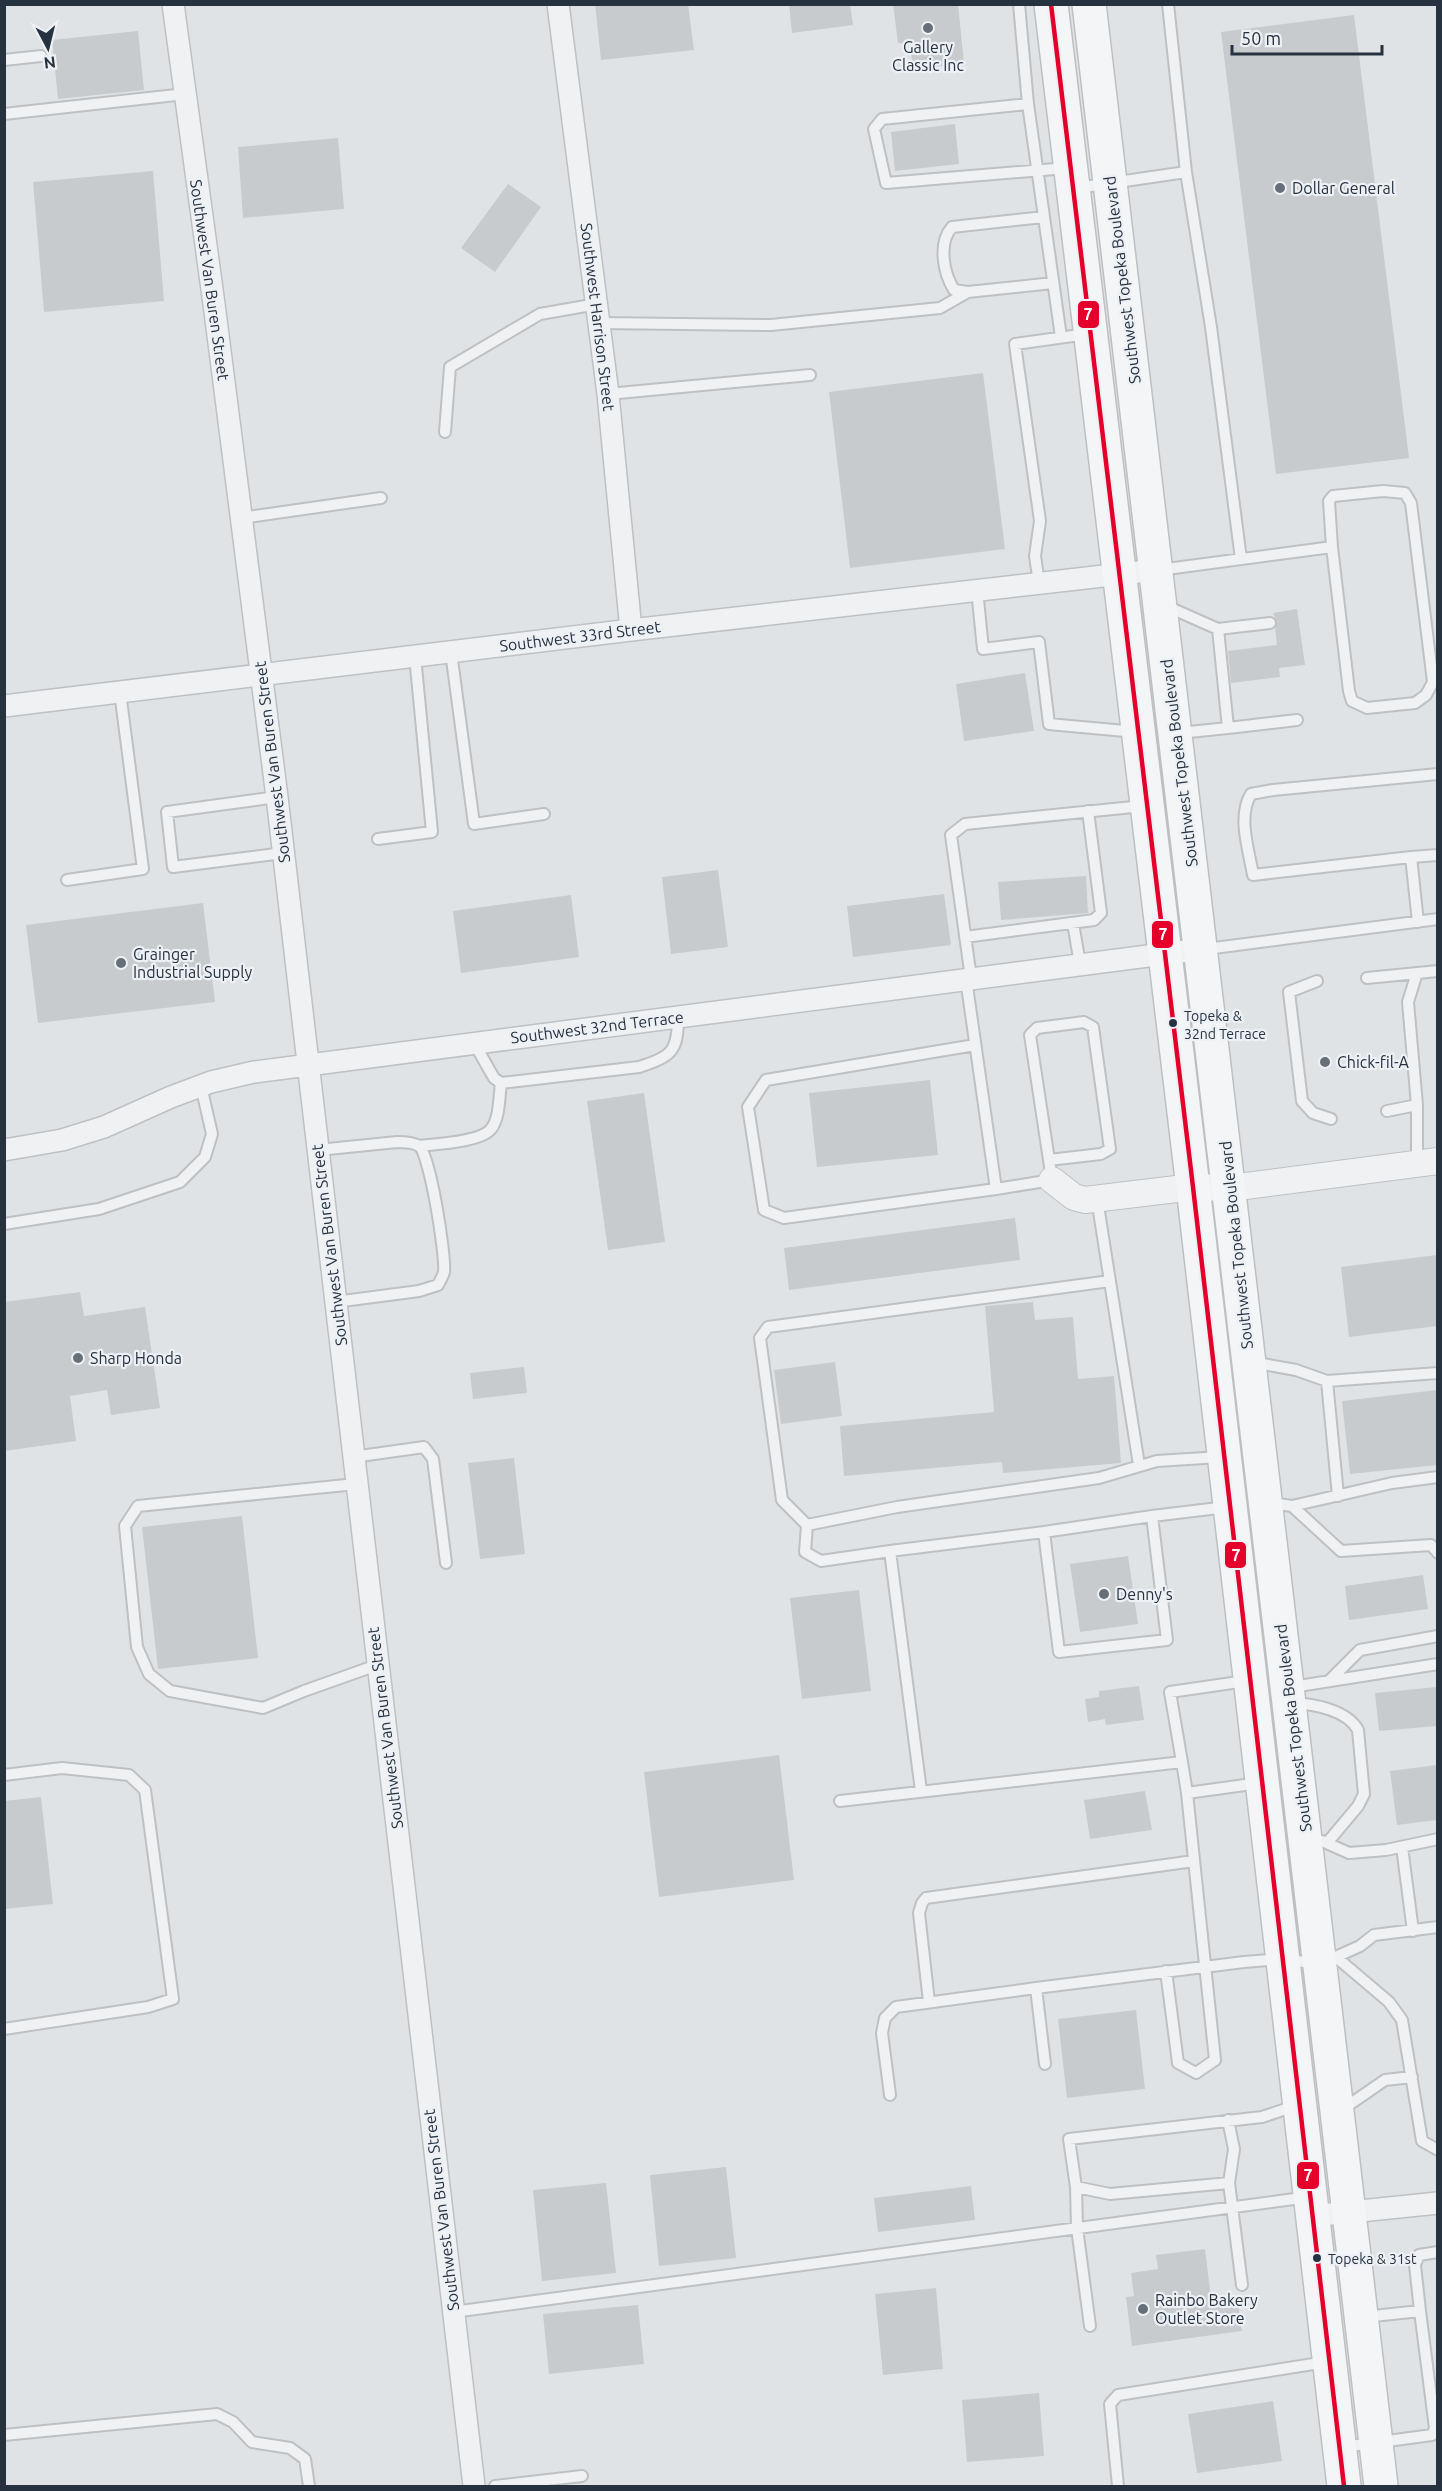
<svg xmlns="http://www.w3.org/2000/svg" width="1442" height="2491" font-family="Ubuntu,sans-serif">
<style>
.building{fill:#c8cbce}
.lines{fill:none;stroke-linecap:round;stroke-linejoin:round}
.service-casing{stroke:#bec1c4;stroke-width:14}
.minor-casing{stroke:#bec1c4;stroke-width:24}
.tertiary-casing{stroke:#bec1c4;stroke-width:28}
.primary-casing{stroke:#bcc0c3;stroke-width:36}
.service{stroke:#eff1f2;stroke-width:10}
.minor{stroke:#eff1f2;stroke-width:21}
.tertiary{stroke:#eff1f2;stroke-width:26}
.primary{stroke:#f4f5f6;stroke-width:33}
.bus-1-casing{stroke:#edf1f5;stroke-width:9}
.bus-1{stroke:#e4002b;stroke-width:4.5}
.poi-dot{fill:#677079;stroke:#edf1f5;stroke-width:2}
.bus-dot{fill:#26323f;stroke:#edf1f5;stroke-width:2}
.labels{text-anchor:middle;stroke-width:4.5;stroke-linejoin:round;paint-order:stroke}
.bus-label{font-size:14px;fill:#26323f;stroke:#edf1f5;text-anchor:start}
.poi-label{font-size:16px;fill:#26323f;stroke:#edf1f5;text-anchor:start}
.street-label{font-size:16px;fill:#26323f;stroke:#edf1f5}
.line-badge{stroke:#edf1f5;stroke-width:2}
.badge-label{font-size:16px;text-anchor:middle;font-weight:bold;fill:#fff}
</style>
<rect width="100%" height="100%" fill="#e0e3e6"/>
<!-- building -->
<path class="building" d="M595 4H688L694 50 601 60Z
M789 4H850L853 25 792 33Z
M893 4H958L964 63 913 70 910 44 898 43Z
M1354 15 1409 458 1276 474 1221 32Z
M138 31 144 90 58 99 52 40Z
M955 124 959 164 895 171 891 132Z
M338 138 344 209 243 218 238 147Z
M153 171 164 301 44 312 33 182Z
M508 184 541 207 495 272 461 248Z
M983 373 1005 549 850 568 829 392Z
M1297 609 1305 665 1279 668 1280 677 1231 683 1228 651 1277 645 1275 628 1277 622 1273 613Z
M1025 673 1034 731 964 741 956 684Z
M718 870 728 947 671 954 662 877Z
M1086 876 1088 913 1001 920 998 882Z
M944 894 951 945 853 957 847 906Z
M571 895 579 957 461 973 453 911Z
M203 903 215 1002 38 1023 26 925Z
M930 1080 938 1155 817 1167 809 1093Z
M644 1093 665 1242 608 1250 587 1101Z
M1015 1218 1020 1260 789 1290 784 1248Z
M1437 1255V1326L1349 1337 1341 1267Z
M80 1292 84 1316 145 1307 160 1408 111 1415 107 1390 70 1396 76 1441 4 1451V1302Z
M1033 1302 1035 1320 1073 1317 1078 1379 1114 1376 1121 1463 1003 1473 1002 1462 844 1476 840 1426 994 1412 985 1306Z
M835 1362 842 1416 781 1424 774 1370Z
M524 1367 527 1393 473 1399 470 1373Z
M1437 1390V1465L1350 1474 1342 1401Z
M514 1458 525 1554 480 1559 468 1463Z
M242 1516 258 1658 158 1669 142 1527Z
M1128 1556 1138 1624 1080 1632 1070 1564Z
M1423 1575 1428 1609 1349 1620 1345 1586Z
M859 1590 871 1691 802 1699 790 1598Z
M1139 1686 1144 1720 1106 1725 1105 1719 1088 1722 1085 1699 1099 1697V1691Z
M1437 1687V1726L1379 1731 1375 1693Z
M779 1755 794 1880 659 1897 644 1772Z
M1437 1765V1820L1397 1825 1390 1771Z
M1145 1791 1152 1830 1090 1839 1084 1800Z
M41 1797 53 1904 4 1909V1801Z
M1136 2010 1145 2089 1067 2098 1058 2019Z
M726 2167 736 2258 659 2266 650 2175Z
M606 2183 616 2273 542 2281 533 2190Z
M971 2186 975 2220 878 2232 874 2198Z
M1205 2249 1211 2298 1237 2295 1242 2331 1132 2346 1126 2297 1134 2296 1131 2273 1158 2269 1156 2255Z
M936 2288 943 2369 883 2375 875 2294Z
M638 2305 644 2364 549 2374 543 2314Z
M1039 2393 1044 2456 967 2462 962 2400Z
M1273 2401 1282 2461 1197 2473 1188 2414Z"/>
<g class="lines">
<defs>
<path id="service" d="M1019 4 1028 104
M1168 4 1186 172
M4 60 41 56
M4 114 185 94
M1077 188 1186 172 1211 327 1241 559
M1044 217 952 227C938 243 943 272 954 290L968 292 1053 283
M599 323 771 325 940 308 968 292
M1061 337 1028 104 882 119 874 129 886 183 1067 168
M608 394 810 375
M445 432 450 367 540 314 597 304
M241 518 381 498
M1159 570 1332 547 1349 691 1352 701 1367 708 1415 703 1426 695 1433 682 1411 503 1405 493 1383 491 1333 496 1329 501 1332 547
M1039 583 1035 556 1040 521 1015 344 1087 334
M977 590 983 649 1039 642 1049 724 1136 732
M1166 606 1218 629 1228 728 1179 733
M1218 629 1270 623
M451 652 474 824 544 814
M1228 728 1297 720
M277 797 167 812 173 867 283 853
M378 839 432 832 415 656
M1411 857 1438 855
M67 880 143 869 120 692
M1418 922 1411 857 1253 875C1249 851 1237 816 1251 794L1273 790 1438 774
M1073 923 1080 964
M965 937 1094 920 1101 913 1088 811
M1206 949 1438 919
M971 978 951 835 965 824 1143 806
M1367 978 1438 971
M966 979 996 1189 784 1218 764 1210 748 1107 766 1080 975 1045
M1317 981 1289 992 1302 1101 1313 1113 1331 1119
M474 1043 494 1078 501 1083 639 1067C672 1056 678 1052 678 1016
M1387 1111 1417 1105
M419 1146C436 1144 481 1142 491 1129 500 1118 499 1096 501 1083
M318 1150 397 1142C404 1142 413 1142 419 1146 430 1154 446 1256 444 1272 443 1276 440 1281 438 1285L419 1291 335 1302
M1417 1163V1105L1408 1002 1417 973
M996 1189 1052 1180 1049 1160 1101 1154 1110 1149 1093 1027 1084 1022 1037 1028 1030 1035 1049 1160
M1097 1199 1139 1465
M4 1224 99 1209 180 1182 205 1157 212 1134 201 1086
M1252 1362 1296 1370 1327 1381 1438 1373
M1327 1381 1338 1496
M353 1457 424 1447 433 1459 446 1563
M356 1484 138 1506 125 1526 137 1647 149 1674 170 1691 263 1708 304 1691 377 1665
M1271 1503 1292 1506 1392 1483 1438 1477
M1292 1506 1341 1551 1431 1545 1438 1553
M807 1525 782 1500 760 1338 768 1327 1110 1281
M1044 1532 1152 1516
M890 1551 821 1561 805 1552 807 1525 897 1507 1099 1478 1157 1461 1220 1457
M1329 1681 1360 1650 1438 1636
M1292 1687 1438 1664
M1293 1703C1314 1704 1347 1710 1358 1730L1364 1794 1358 1806 1327 1843
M1182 1762 1187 1793
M4 1775 62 1768 129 1775 145 1790 173 1999 148 2007 4 2029
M921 1791 890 1551 1044 1532 1059 1652 1167 1640 1152 1516 1227 1507
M840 1801 1182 1762 1170 1692 1246 1681
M1322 1841 1349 1853 1386 1850 1438 1839
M1402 1847 1413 1931
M1336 1957 1389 2002 1402 2020 1422 2141 1438 2150
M1166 1971 1178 2063 1196 2073 1215 2060 1187 1793 1259 1783
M929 2002 919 1913 922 1903 926 1898 1194 1861
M1045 2064 1036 1988 1244 1962 1281 1959 1320 1964 1360 1946 1374 1935 1438 1927
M890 2095 882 2033 885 2018 896 2007 1036 1988
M1343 2109 1385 2080 1412 2077
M1228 2120 1234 2149 1229 2183
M1076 2187 1077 2228 1090 2326
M1242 2285 1229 2183 1110 2194 1076 2187 1069 2139 1262 2117 1295 2106
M1420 2311 1415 2265 1419 2255 1438 2252
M453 2312 1309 2197
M4 2435 217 2414 233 2422 252 2442 290 2448 305 2459 309 2486
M1343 2447 1432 2435 1435 2428 1420 2311 1364 2317
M495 2486 582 2476
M1118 2486 1110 2404 1118 2395 1326 2362"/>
<path id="minor" d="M173 4 214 304 277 797 474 2486
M558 4 608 394 631 630
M4 706 631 630 1156 570
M4 1150 62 1140 104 1127 171 1097 211 1082 254 1072 1202 949
M1311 2216 1438 2203"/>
<path id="tertiary" d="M1052 1180 1074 1197 1085 1200 1193 1187 1230 1188 1438 1161"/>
<path id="primary" d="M1051 4 1193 1187 1344 2486
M1089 4C1188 832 1284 1659 1381 2486"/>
</defs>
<!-- service casing -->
<use href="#service" class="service-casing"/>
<!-- minor casing -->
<use href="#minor" class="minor-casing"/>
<!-- tertiary casing -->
<use href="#tertiary" class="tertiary-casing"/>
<!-- primary casing -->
<use href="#primary" class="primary-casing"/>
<!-- service -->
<use href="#service" class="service"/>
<!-- minor -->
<use href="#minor" class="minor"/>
<!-- tertiary -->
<use href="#tertiary" class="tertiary"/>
<!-- primary -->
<use href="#primary" class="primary"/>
<defs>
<path id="bus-1" d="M1051 4 1193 1187 1344 2486"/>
</defs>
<!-- bus-1 casing -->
<use href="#bus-1" class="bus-1-casing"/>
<!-- bus-1 -->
<use href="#bus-1" class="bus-1"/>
</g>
<!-- markers -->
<g class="poi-dot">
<circle cx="928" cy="28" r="6"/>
<circle cx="1280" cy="188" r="6"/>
<circle cx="121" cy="963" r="6"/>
<circle cx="1325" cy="1062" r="6"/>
<circle cx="78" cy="1358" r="6"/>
<circle cx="1104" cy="1594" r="6"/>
<circle cx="1143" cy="2309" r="6"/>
</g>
<g class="bus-dot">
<circle cx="1173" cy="1023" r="5"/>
<circle cx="1317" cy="2258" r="5"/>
</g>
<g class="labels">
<!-- bus labels -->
<g class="bus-label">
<text x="1184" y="1021">Topeka &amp;<tspan x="1184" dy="18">32nd Terrace</tspan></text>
<text x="1328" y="2264">Topeka &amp; 31st</text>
</g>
<!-- poi labels -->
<g class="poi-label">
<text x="928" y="53" text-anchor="middle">Gallery<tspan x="928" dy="18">Classic Inc</tspan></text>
<text x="1292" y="194">Dollar General</text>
<text x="133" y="960">Grainger<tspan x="133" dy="18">Industrial Supply</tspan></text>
<text x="1337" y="1068">Chick-fil-A</text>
<text x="90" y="1364">Sharp Honda</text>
<text x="1116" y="1600">Denny's</text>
<text x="1155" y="2306">Rainbo Bakery<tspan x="1155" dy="18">Outlet Store</tspan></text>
</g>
<!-- street labels -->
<g class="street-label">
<text transform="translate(210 280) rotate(82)" y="6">Southwest Van Buren Street</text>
<text transform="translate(1122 280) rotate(-97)" y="6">Southwest Topeka Boulevard</text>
<text transform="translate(598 317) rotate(83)" y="6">Southwest Harrison Street</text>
<text transform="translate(580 636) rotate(-7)" y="6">Southwest 33rd Street</text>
<text transform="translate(272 762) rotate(-97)" y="6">Southwest Van Buren Street</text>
<text transform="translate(1179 763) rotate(-97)" y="6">Southwest Topeka Boulevard</text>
<text transform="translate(597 1027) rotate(-7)" y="6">Southwest 32nd Terrace</text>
<text transform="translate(329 1245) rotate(-97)" y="6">Southwest Van Buren Street</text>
<text transform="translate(1236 1245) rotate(-96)" y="6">Southwest Topeka Boulevard</text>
<text transform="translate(385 1728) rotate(-97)" y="6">Southwest Van Buren Street</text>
<text transform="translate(1293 1728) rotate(-97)" y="6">Southwest Topeka Boulevard</text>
<text transform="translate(441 2210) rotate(-97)" y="6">Southwest Van Buren Street</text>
</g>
</g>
<g class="line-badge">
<rect x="1077" y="300" width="23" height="29" rx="6" fill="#e4002b"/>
<rect x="1151" y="920" width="23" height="29" rx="6" fill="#e4002b"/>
<rect x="1224" y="1541" width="23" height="28" rx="6" fill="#e4002b"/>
<rect x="1296" y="2161" width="24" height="29" rx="6" fill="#e4002b"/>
</g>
<g class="badge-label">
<text x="1088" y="320">7</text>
<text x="1163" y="940">7</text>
<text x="1236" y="1561">7</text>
<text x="1308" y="2181">7</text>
</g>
<!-- border -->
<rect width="1442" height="2491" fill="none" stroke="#26323f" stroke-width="12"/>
<!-- north arrow -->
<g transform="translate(48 48) rotate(173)" stroke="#edf1f5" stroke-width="4.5" paint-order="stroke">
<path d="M0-4.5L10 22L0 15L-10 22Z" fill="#26323f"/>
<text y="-9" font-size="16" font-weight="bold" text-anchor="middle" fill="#26323f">N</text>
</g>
<!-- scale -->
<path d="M1232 45v9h150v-9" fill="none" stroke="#26323f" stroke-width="3"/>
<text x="1241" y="45" font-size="18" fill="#26323f" stroke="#edf1f5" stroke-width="4.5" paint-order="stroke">50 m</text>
</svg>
